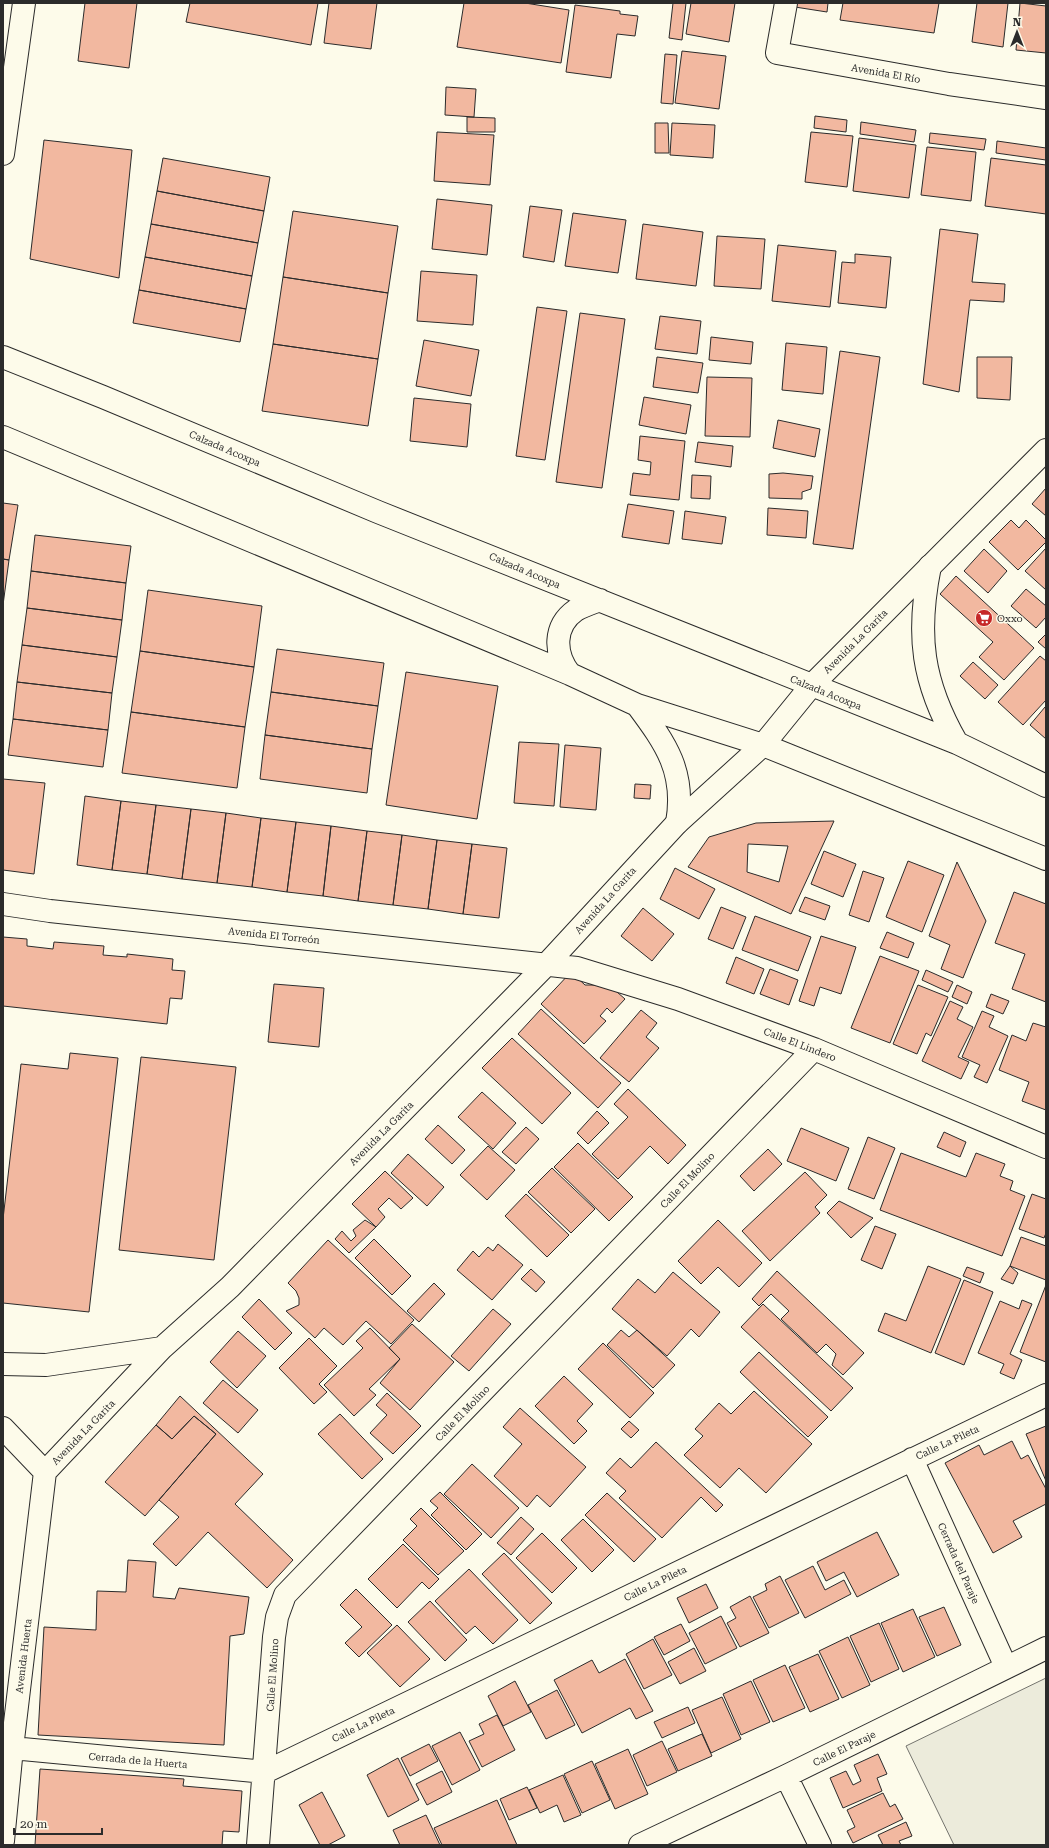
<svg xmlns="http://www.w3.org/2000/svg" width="1049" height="1848" font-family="'Roboto Serif',serif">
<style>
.green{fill:#ecebdb;stroke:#74746e}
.building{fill:#f2b8a0;stroke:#2b2b2b;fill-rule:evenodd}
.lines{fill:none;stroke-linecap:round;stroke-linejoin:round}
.minor-casing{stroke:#2b2b2b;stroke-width:24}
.secondary-casing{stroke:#2b2b2b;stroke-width:24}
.minor{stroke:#fdfbea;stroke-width:22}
.secondary{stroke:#fdfbea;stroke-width:22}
.labels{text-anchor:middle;stroke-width:3;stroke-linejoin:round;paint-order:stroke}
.street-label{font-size:10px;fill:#2b2b2b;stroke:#fdfbea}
.poi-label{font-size:10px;fill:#2b2b2b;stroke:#fdfbea;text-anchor:start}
</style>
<rect width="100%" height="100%" fill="#fdfbea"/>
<!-- green -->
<path class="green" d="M1046 1678V1845H954L906 1746Z"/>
<!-- building -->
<path class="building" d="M85 3H137L129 68 78 61Z
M190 3H318L311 45 186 22Z
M329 3H377L371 49 324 43Z
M464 3H525L569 10 561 63 457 47Z
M673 3H686L682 40 669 38Z
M691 3H735L729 42 686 34Z
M796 3H828L827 12 795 7Z
M843 3H939L934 33 840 20Z
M977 3H1008L1003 47 972 42Z
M1020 3 1046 6V53L1016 50Z
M575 5 620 11V14L638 16 635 36 617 34 611 78 566 72Z
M682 51 726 56 719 109 675 103Z
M665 54 677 55 673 104 661 103Z
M446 87 476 89 474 117 445 115Z
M815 116 847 120 846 132 814 128Z
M467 117 495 118V132H467Z
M861 122 916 130 914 142 860 134Z
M655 123H668L669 153H655Z
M672 123 715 125 713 158 670 155Z
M437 132 494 135 490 185 434 181Z
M811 132 853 136 847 187 805 182Z
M930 133 986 139 984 150 929 143Z
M859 138 916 145 909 198 853 191Z
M44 140 132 150 119 278 30 259Z
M997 141 1046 148V160L996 153Z
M927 147 976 152 971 201 921 195Z
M163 158 270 177 264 211 157 191Z
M991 158 1046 165V214L985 206Z
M157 191 264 211 258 243 151 224Z
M437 199 492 205 487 255 432 249Z
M530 206 562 210 554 262 523 257Z
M293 211 398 226 388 293 283 277Z
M573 213 626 220 618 273 565 266Z
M151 224 258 243 252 276 145 257Z
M643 224 703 232 696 286 636 279Z
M940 229 978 234 972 282 1005 284 1004 302 970 300 959 392 923 384Z
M717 236 765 239 761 289 714 286Z
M778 245 836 251 830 307 772 301Z
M855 254 891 257 886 308 838 303 842 262 855 263Z
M145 257 252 276 246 309 139 290Z
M421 271 477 275 473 325 417 321Z
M283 277 388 293 378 359 273 344Z
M139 290 246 309 240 342 133 323Z
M537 307 567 311 545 460 516 456Z
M580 313 625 319 602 488 556 482Z
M660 316 701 321 697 354 655 349Z
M711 337 753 342 751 364 709 360Z
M424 340 479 350 471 396 416 386Z
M786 343 827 347 823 394 782 390Z
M273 344 378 359 368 426 262 411Z
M840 351 880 357 853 549 813 544Z
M657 357 703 363 698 393 653 387Z
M977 357H1012L1010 400 977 398Z
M707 377 752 378 750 437 705 436Z
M644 397 691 405 686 434 639 425Z
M414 398 471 404 467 447 410 441Z
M778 420 820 429 815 457 773 448Z
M640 436 685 441 679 500 630 495 633 473 650 475 651 462 638 460Z
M698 442 733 446 731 467 695 462Z
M783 473 813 476 811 489 802 492V499L769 498V474Z
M692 475 711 476 710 499 691 498Z
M1046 488V516L1032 504Z
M3 503 18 505 9 560 3 559Z
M628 504 674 511 669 544 622 537Z
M768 508 808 511 806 538 767 535Z
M685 511 726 517 722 544 682 539Z
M1011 520 1019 528 1026 520 1046 540V542L1018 570 989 542Z
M35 535 131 546 126 583 31 571Z
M1046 548V590L1025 571Z
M984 549 1007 571 988 593 964 571Z
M3 559 9 560 3 605Z
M31 571 126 583 122 620 27 608Z
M956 576 1034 648 1004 680 979 657 993 642 940 594Z
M1026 589 1046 606V617L1036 628 1011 606Z
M148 590 262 606 254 667 140 651Z
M27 608 122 620 117 657 22 645Z
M1046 634V649L1038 642Z
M22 645 117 657 112 693 17 682Z
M277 649 384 663 378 706 271 692Z
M140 651 254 667 245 727 131 712Z
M1040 656 1046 661V700L1023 725 998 702Z
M973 662 998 685 985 699 960 676Z
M406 672 498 686 477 819 386 805Z
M17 682 112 693 108 730 13 719Z
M271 692 378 706 372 749 265 735Z
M1045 707 1046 708V739L1030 725Z
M131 712 245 727 237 788 122 773Z
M13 719 108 730 103 767 8 755Z
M265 735 372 749 367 793 260 779Z
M519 742 559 744 554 806 514 803Z
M565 745 601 748 596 810 560 807Z
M3 779 45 783 34 874 3 870Z
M635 784 651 785 650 799 634 798Z
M85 796 121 801 112 870 77 865Z
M121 801 156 805 147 874 112 870Z
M156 805 191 809 182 879 147 874Z
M191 809 226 813 217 883 182 879Z
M226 813 261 818 252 887 217 883Z
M261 818 296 822 287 892 252 887Z
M834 821 791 914 688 867 709 837 756 823ZM748 844 788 846 779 882 747 872Z
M296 822 331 826 323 896 287 892Z
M331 826 367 831 358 901 323 896Z
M367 831 402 835 393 905 358 901Z
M402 835 437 840 428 909 393 905Z
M437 840 472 844 463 914 428 909Z
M472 844 507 848 499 918 463 914Z
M824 851 856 864 843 897 811 884Z
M908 861 944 875 922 932 886 917Z
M957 862 986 921 963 978 941 969 950 945 929 936Z
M675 868 715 889 699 919 660 899Z
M863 871 884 878 869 922 849 915Z
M1014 892 1046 904V1002L1012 989 1025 954 995 943Z
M805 897 830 906 825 920 799 911Z
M721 907 746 917 733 949 708 939Z
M643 908 674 934 652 961 621 936Z
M755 916 811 937 798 971 742 950Z
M887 932 914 943 908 958 880 948Z
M821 936 856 947 841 994 820 987 814 1006 799 1001Z
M3 937 27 939V946L53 949 54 942 104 946 103 955 127 957V954L173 959 172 970 185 971 182 999 170 998 167 1024 3 1006Z
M880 956 919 971 890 1043 851 1028Z
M736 957 764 969 754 994 726 983Z
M770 969 798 980 789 1005 760 994Z
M926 970 953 982 948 992 922 980Z
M571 972 585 985H609L625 999 612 1013 607 1008 600 1016 606 1021 584 1044 541 1004Z
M274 984 324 988 319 1047 268 1042Z
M918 985 948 997 931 1036 926 1033 917 1054 893 1044Z
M957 985 972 992 967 1004 952 997Z
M991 994 1009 1001 1003 1014 986 1007Z
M950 1001 963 1007 957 1019 973 1027 958 1057 969 1062 961 1079 922 1061Z
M541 1009 621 1083 598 1108 518 1034Z
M641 1010 657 1023 646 1037 659 1048 629 1082 600 1058Z
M982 1011 994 1016 989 1027 1008 1036 987 1083 974 1077 980 1065 962 1057Z
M1033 1023 1046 1027V1110L1022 1101 1029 1082 999 1070 1012 1035 1026 1041Z
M512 1038 571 1093 542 1124 482 1068Z
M70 1053 118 1058 89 1312 3 1303V1219L21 1064 68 1069Z
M141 1057 236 1067 214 1260 119 1250Z
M628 1089 686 1145 668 1164 650 1146 618 1179 592 1154 628 1117 614 1104Z
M482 1092 516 1123 493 1149 458 1117Z
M597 1111 609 1123 588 1144 577 1133Z
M438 1125 465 1150 452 1164 425 1139Z
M526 1127 539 1139 516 1164 502 1152Z
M801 1128 849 1148 836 1181 787 1161Z
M944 1132 966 1142 960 1157 937 1147Z
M868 1137 895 1148 874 1199 848 1189Z
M578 1143 633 1197 609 1221 554 1167Z
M488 1146 515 1170 487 1200 460 1175Z
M768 1149 782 1164 754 1191 740 1176Z
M901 1153 966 1177 976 1153 1005 1164 1000 1176 1013 1181 1010 1190 1025 1196 1002 1256 880 1210Z
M408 1154 444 1187 427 1206 391 1173Z
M552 1168 595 1209 571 1233 528 1192Z
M385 1171 413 1198 401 1209 389 1198 378 1209 385 1217 376 1227 352 1204Z
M805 1172 827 1195 815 1207 820 1213 770 1261 742 1231Z
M526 1194 569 1235 547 1257 505 1216Z
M1032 1194 1046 1199V1233L1044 1238 1019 1229Z
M839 1201 873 1218 851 1238 827 1213Z
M365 1220 376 1227 349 1253 335 1239 342 1231 351 1241 356 1236 353 1230Z
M718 1220 762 1263 739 1287 718 1267 701 1284 678 1261Z
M875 1226 896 1234 882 1269 861 1260Z
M1021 1237 1046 1246V1280L1010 1266Z
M374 1239 411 1276 392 1295 355 1258Z
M328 1240 414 1320 391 1344 366 1321 343 1345 324 1328 315 1338 286 1311 299 1305V1298L296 1291 288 1283Z
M498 1244 523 1265 492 1300 457 1270 473 1251 479 1257 488 1247 493 1251Z
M928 1266 961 1279 931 1353 878 1331 885 1313 906 1321Z
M1010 1266 1018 1273 1013 1284 1001 1279Z
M967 1267 984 1273 980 1283 963 1276Z
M531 1269 545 1282 536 1292 521 1279Z
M777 1271 864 1353 843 1375 832 1365 836 1354 826 1344 817 1353 781 1319 789 1311 771 1294 759 1306 752 1299Z
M673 1272 720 1312 699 1337 691 1329 667 1356 612 1309 638 1279 655 1293Z
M964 1280 993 1292 964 1365 935 1353Z
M434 1283 445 1294 419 1322 407 1311Z
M1046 1285V1362L1020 1352Z
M259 1299 292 1333 275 1350 242 1317Z
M1022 1300 1032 1304 1010 1354 1022 1360 1014 1379 1000 1373 1004 1364 978 1353 1000 1301 1019 1309Z
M763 1304 853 1388 831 1411 741 1327Z
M493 1309 511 1324 469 1371 451 1356Z
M412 1324 454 1362 410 1410 380 1383 400 1359 389 1348Z
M370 1328 400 1359 369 1389 376 1395 354 1416 324 1385 363 1348 356 1341Z
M621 1330 629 1337 637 1330 675 1365 653 1388 607 1345Z
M238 1331 266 1356 237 1388 210 1362Z
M309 1338 337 1366 319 1384 327 1392 314 1404 279 1368Z
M603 1343 654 1393 630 1418 578 1369Z
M759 1352 828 1417 808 1437 740 1372Z
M564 1376 593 1404 577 1421 587 1431 574 1444 535 1406Z
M223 1380 258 1410 238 1433 203 1403Z
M754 1391 812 1444 766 1493 739 1468 720 1488 684 1455 703 1436 695 1429 719 1403 731 1414Z
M387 1393 421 1426 393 1454 370 1433 387 1415 376 1405Z
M180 1396 263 1474 235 1504 293 1560 267 1588 208 1532 176 1566 153 1544 179 1517 159 1500 216 1434 194 1416 172 1439 156 1425Z
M520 1408 586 1467 550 1507 537 1495 527 1507 494 1476 522 1444 503 1427Z
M340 1414 383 1459 362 1479 318 1434Z
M194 1416 216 1434 145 1516 105 1482 156 1425 172 1439Z
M629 1421 639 1430 631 1438 621 1429Z
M1046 1426V1481L1026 1434Z
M1012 1441 1021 1459 1028 1455 1046 1489V1504L1013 1521 1022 1537 993 1553 945 1463 979 1445 984 1455Z
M656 1442 723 1505 716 1512 701 1497 662 1538 619 1498 626 1491 606 1473 620 1458 631 1468Z
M472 1464 519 1508 491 1538 444 1494Z
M440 1492 482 1534 466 1550 431 1515 438 1508 430 1501Z
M607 1493 656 1539 634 1562 585 1515Z
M421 1508 464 1551 438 1575 403 1540 417 1526 410 1519Z
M521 1517 534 1529 511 1555 497 1543Z
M583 1519 614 1550 592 1572 561 1540Z
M877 1532 899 1575 857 1597 844 1572 826 1581 817 1562Z
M542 1533 577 1568 552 1593 516 1558Z
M403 1544 439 1579 429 1589 422 1582 397 1608 368 1579Z
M504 1553 552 1603 530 1624 482 1574Z
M128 1560 156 1562 153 1597 175 1599 179 1588 249 1597 244 1634 230 1636 224 1745 38 1735 44 1627 96 1630 97 1591 126 1592Z
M813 1566 825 1590 844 1580 851 1594 805 1618 785 1580Z
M469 1569 518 1620 493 1644 475 1626 466 1634 435 1601Z
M780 1576 799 1613 769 1628 753 1597 767 1590 765 1584Z
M706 1584 718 1608 689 1623 677 1598Z
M356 1589 392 1625 359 1657 345 1643 362 1627 340 1605Z
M750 1596 769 1633 740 1647 727 1623 736 1618 730 1607Z
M430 1601 467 1640 445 1661 408 1622Z
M944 1607 961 1645 937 1656 919 1617Z
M913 1609 935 1657 903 1672 881 1623Z
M721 1616 737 1648 705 1664 689 1633Z
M879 1623 899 1669 871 1682 850 1636Z
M681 1624 690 1641 664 1655 654 1637Z
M397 1625 430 1659 400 1687 367 1653Z
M848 1637 870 1685 842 1698 819 1651Z
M653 1639 672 1675 644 1689 626 1654Z
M694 1648 706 1671 680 1684 668 1662Z
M818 1654 839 1699 810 1712 789 1667Z
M625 1659 653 1711 636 1719 630 1708 582 1733 554 1680 592 1660 599 1673Z
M785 1665 805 1708 773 1722 753 1680Z
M515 1681 531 1712 503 1726 488 1696Z
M751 1681 770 1722 741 1735 723 1694Z
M557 1690 575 1725 546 1739 528 1705Z
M722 1697 741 1739 711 1753 692 1710Z
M688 1707 695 1723 662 1738 654 1722Z
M497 1715 515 1750 482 1767 469 1741 484 1734 479 1724Z
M460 1732 480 1770 452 1785 432 1746Z
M702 1734 712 1756 678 1771 668 1749Z
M662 1741 677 1772 647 1786 633 1755Z
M429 1744 438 1761 410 1776 401 1758Z
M628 1749 648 1794 615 1809 595 1764Z
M878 1754 887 1774 877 1778 882 1791 843 1808 830 1778 846 1771 853 1785 861 1781 854 1765Z
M398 1758 419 1800 388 1817 367 1775Z
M592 1761 610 1800 582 1813 564 1774Z
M40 1769 184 1779 183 1786 242 1791 239 1832 223 1831 222 1845H224H35Z
M442 1771 452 1792 427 1805 416 1784Z
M563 1775 581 1815 564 1822 557 1805 540 1813 529 1790Z
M527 1787 537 1808 509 1820 500 1799Z
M322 1792 345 1836 328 1845H320L299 1805Z
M883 1793 890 1807 895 1804 903 1819 853 1843 847 1831 855 1827 847 1810Z
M497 1800 517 1845H442L434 1828Z
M426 1815 440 1845H400L393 1830Z
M906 1822 912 1836 899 1841 901 1845H883L878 1835Z"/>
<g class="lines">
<defs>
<path id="minor" d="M786 3 777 53 949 84 1046 98
M3 154 24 3
M3 904 50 911 577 968 678 999 814 1049 1046 1147
M3 1364 46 1365 162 1348
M3 1428 45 1472
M912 1459 1006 1667
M45 1472 162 1348 230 1287 545 966 677 823 763 745 811 686 1046 450
M12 1748 265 1772 1046 1395
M786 1776 820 1845
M3 1841 12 1748 45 1472
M258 1845 274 1637 277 1617 285 1595 814 1049
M640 1845 786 1776 1046 1648"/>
<path id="secondary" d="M3 357 103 397 378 512 957 743 1046 786
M3 437 570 674 637 705 763 745 1046 859
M930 566C916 635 922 682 957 743
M570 674C554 654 553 626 576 610 583 606 592 603 600 600
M637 705C666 744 686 772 677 823"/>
</defs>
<!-- minor casing -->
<use href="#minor" class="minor-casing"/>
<!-- secondary casing -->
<use href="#secondary" class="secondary-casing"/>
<!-- minor -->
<use href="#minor" class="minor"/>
<!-- secondary -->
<use href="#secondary" class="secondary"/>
</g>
<!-- icons -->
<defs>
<symbol id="supermarket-disc" viewBox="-11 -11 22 22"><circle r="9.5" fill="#c62828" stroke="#fdfbea"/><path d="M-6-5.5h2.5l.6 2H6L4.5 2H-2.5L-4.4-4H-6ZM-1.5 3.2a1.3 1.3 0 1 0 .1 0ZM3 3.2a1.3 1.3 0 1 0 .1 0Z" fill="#fff"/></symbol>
</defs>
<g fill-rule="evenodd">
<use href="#supermarket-disc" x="974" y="608" width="20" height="20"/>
</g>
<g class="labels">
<!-- street labels -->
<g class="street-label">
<text transform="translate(886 73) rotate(10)" y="4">Avenida El Río</text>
<text transform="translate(225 448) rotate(23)" y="4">Calzada Acoxpa</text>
<text transform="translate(525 570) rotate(23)" y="4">Calzada Acoxpa</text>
<text transform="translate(855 641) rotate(-45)" y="4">Avenida La Garita</text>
<text transform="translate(826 692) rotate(22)" y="4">Calzada Acoxpa</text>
<text transform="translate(605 900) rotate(-48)" y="4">Avenida La Garita</text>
<text transform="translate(274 935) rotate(6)" y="4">Avenida El Torreón</text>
<text transform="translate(800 1044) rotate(21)" y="4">Calle El Lindero</text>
<text transform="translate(381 1133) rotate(-45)" y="4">Avenida La Garita</text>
<text transform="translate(687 1180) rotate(-46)" y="4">Calle El Molino</text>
<text transform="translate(462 1413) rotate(-46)" y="4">Calle El Molino</text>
<text transform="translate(83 1432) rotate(-46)" y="4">Avenida La Garita</text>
<text transform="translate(947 1442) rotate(-25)" y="4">Calle La Pileta</text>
<text transform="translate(959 1563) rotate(66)" y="4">Cerrada del Paraje</text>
<text transform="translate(655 1583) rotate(-26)" y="4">Calle La Pileta</text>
<text transform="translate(23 1656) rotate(-83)" y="4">Avenida Huerta</text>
<text transform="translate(272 1675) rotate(-86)" y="4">Calle El Molino</text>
<text transform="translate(363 1724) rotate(-26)" y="4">Calle La Pileta</text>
<text transform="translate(844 1748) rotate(-26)" y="4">Calle El Paraje</text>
<text transform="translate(138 1760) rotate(5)" y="4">Cerrada de la Huerta</text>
</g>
<!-- poi labels -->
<g class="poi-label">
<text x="997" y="622">Oxxo</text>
</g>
</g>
<!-- border -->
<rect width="1049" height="1848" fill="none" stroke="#2b2b2b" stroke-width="8"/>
<!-- north arrow -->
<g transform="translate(1017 32)" stroke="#fdfbea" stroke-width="3" paint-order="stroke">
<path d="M0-3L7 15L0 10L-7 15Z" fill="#2b2b2b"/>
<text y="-6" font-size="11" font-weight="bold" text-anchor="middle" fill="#2b2b2b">N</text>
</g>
<!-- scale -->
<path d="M14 1828v6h88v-6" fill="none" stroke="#2b2b2b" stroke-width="2"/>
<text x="20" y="1828" font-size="12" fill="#2b2b2b" stroke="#fdfbea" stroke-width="3" paint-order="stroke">20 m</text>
</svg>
